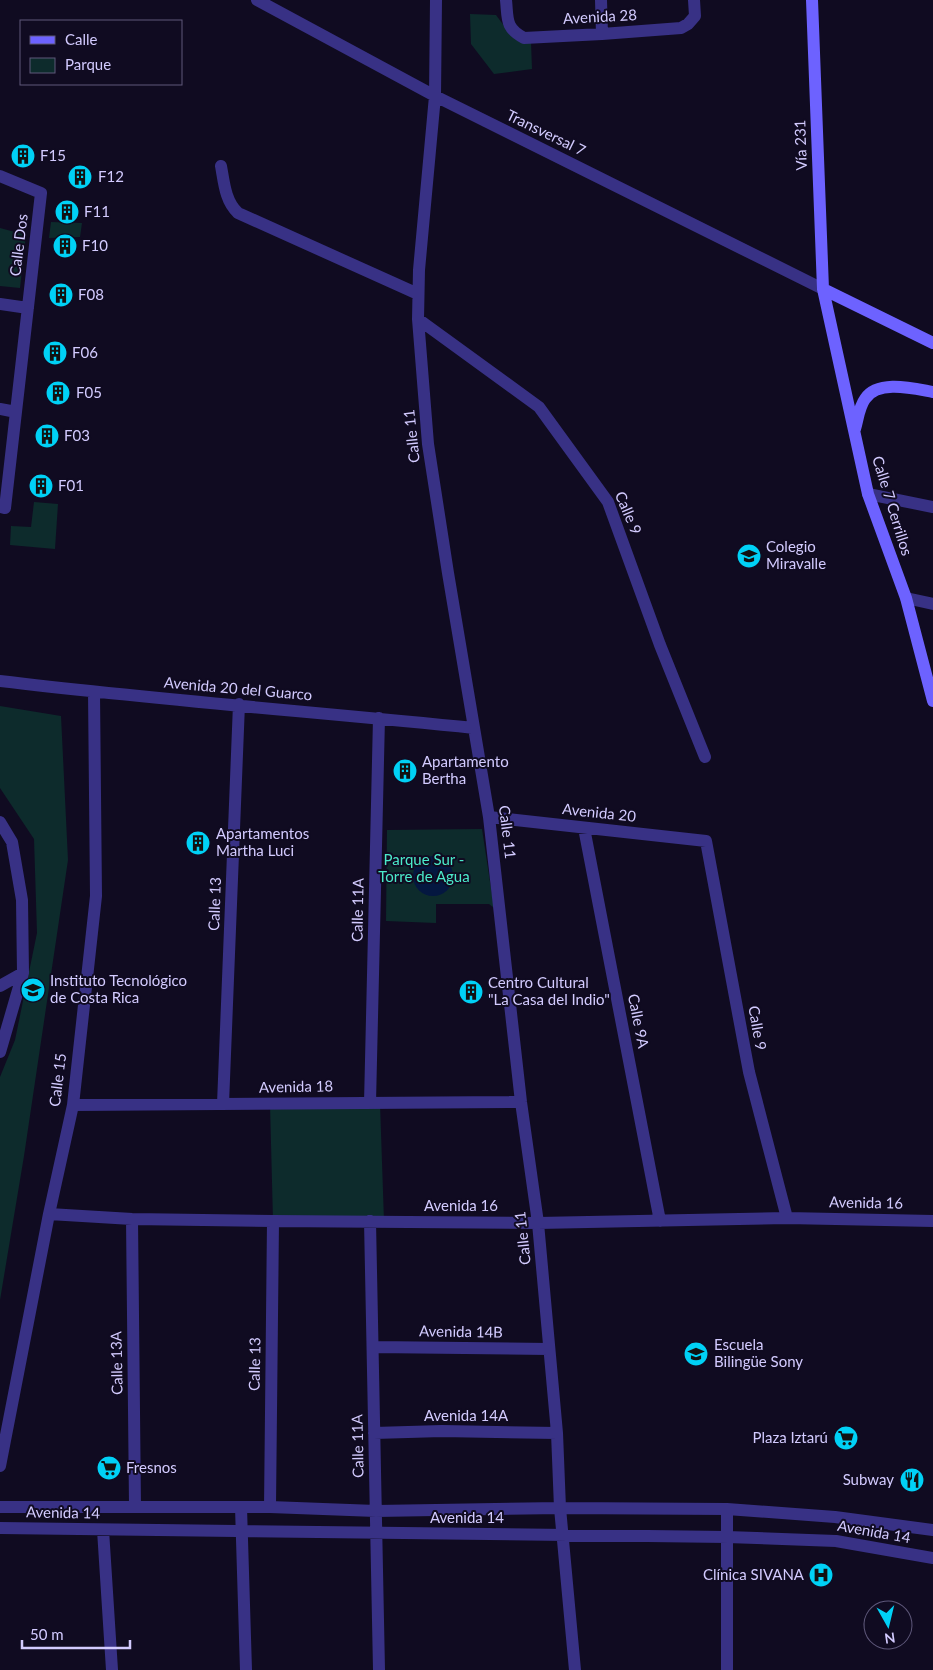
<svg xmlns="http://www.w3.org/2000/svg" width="933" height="1670" font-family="Lato,sans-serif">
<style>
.green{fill:#0d2b2c}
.water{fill:#041740}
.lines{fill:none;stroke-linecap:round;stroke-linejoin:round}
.street{stroke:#383185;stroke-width:12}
.secondary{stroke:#6d62ff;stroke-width:12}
.labels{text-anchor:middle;stroke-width:4;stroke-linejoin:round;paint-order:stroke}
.street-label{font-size:15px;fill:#d3cbff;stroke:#100b21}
.poi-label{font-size:15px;fill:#d3cbff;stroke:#100b21;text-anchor:start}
.park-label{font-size:15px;fill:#4beaca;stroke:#100b21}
</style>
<rect width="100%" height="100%" fill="#100b21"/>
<!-- green -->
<path class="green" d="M470 14 496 15 511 35 531 42 532 69 494 74 471 44Z
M51 222 82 223 80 237 49 238Z
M0 228 26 235 20 288 0 286Z
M34 502 58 504 55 549 10 545 11 526 31 527Z
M0 706 61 716 68 860 24 1156 0 1300V1077L15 1040 37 933 34 839 0 788Z
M482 829 494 908 489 904H436V923L386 921 387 830Z
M380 1103 384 1221H273L270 1104Z"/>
<!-- water -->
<path class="water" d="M413 876a20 20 0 1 1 40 0a20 20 0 1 1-40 0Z"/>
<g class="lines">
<!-- street -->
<path class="street" d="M257 0 435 96 823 289
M436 0 435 96 419 270 418 319 428 444 448 573 489 817 521 1102 538 1223 557 1433 560 1508 575 1670
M506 0C508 19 505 28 524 38L602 34 681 28 688 24 695 16 694 0
M601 0 602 34
M221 166C224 182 225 201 238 213L418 294
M0 176 41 193 5 508 0 507
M0 304 28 308
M418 319 539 407 608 502 660 645 705 757
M0 409 16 412
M868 494 933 507
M906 598 933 604
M0 681C158 700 316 712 474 728
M489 817 706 841 749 1072 787 1218
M0 822 12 842 22 900 23 973 0 1052
M584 828 660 1221
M0 986 23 973
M370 1103 379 718
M223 1104 239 704
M73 1105 521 1102
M49 1214 132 1219 273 1221 538 1223 787 1218 933 1221
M132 1219 135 1506
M370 1221 379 1670
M373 1347 549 1349
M374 1433 442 1431 557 1433
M0 1466 49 1214 73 1105 96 896 94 692
M0 1507H270L376 1511 560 1508 727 1509 835 1517 933 1530
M241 1507 246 1670
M270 1507 273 1221
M0 1528 727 1537 836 1541 933 1558
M103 1530 112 1670
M727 1670V1509"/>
<!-- secondary -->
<path class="secondary" d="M812 0 823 289 868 494 906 598 933 701
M823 289 933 343
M855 429C858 419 859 407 865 399 878 379 915 389 933 392"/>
</g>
<!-- icons -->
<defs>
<symbol id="building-disc" viewBox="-11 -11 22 22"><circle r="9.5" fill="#00d1f6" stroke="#100b21"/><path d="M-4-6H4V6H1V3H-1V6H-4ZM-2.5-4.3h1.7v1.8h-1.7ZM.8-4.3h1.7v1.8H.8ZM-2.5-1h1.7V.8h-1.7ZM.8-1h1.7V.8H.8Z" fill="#111"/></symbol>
<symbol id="school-disc" viewBox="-11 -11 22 22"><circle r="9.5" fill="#00d1f6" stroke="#100b21"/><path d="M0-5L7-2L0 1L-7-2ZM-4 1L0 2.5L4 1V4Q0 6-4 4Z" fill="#111"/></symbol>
<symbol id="university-disc" viewBox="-11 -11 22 22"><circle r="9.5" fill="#00d1f6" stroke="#100b21"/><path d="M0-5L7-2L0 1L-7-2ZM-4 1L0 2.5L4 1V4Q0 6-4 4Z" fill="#111"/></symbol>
<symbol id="supermarket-disc" viewBox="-11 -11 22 22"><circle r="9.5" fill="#00d1f6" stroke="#100b21"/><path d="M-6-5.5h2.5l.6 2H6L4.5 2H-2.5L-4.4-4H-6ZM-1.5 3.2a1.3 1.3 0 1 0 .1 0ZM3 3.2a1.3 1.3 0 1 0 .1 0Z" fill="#111"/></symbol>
<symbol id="restaurant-disc" viewBox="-11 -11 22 22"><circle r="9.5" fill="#00d1f6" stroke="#100b21"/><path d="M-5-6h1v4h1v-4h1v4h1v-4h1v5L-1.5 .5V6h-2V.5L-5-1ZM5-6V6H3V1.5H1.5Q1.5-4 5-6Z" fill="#111"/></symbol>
<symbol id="hospital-disc" viewBox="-11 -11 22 22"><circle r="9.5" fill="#00d1f6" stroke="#100b21"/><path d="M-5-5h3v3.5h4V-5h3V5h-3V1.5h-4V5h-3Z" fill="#111"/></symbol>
</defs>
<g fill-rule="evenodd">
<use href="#building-disc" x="9" y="142" width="28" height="28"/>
<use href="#building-disc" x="66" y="163" width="28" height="28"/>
<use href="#building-disc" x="53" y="198" width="28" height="28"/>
<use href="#building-disc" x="51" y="232" width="28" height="28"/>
<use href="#building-disc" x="47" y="281" width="28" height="28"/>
<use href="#building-disc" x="41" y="339" width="28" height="28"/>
<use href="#building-disc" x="44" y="379" width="28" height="28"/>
<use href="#building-disc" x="33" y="422" width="28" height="28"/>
<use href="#building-disc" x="27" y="472" width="28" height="28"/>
<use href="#school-disc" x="735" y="542" width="28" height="28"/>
<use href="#building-disc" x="391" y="757" width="28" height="28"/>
<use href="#building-disc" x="184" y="829" width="28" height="28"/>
<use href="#university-disc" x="19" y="976" width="28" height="28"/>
<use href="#building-disc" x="457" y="978" width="28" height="28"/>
<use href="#school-disc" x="682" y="1340" width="28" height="28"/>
<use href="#supermarket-disc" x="832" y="1424" width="28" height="28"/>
<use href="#supermarket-disc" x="95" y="1454" width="28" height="28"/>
<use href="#restaurant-disc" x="898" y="1466" width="28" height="28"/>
<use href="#hospital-disc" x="807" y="1561" width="28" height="28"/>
</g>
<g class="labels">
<!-- street labels -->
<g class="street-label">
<text transform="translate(600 17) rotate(-3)" y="5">Avenida 28</text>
<text transform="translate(546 133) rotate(26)" y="5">Transversal 7</text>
<text transform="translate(801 145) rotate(-92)" y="5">Vía 231</text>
<text transform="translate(19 245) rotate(-83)" y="5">Calle Dos</text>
<text transform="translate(412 436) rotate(-96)" y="5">Calle 11</text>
<text transform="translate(892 506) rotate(73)" y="5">Calle 7 Cerrillos</text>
<text transform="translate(628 513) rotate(67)" y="5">Calle 9</text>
<text transform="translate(238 689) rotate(5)" y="5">Avenida 20 del Guarco</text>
<text transform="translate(599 813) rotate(6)" y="5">Avenida 20</text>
<text transform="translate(507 832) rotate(83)" y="5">Calle 11</text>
<text transform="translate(215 904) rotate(-88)" y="5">Calle 13</text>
<text transform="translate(358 910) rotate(-89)" y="5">Calle 11A</text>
<text transform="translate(638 1021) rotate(79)" y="5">Calle 9A</text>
<text transform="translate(757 1028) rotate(80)" y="5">Calle 9</text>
<text transform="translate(58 1080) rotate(-83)" y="5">Calle 15</text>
<text transform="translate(296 1087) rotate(-1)" y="5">Avenida 18</text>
<text transform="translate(866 1203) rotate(1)" y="5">Avenida 16</text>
<text x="461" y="1211">Avenida 16</text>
<text transform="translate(523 1238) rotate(-96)" y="5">Calle 11</text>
<text transform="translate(461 1332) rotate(1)" y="5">Avenida 14B</text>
<text transform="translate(117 1363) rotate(-91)" y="5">Calle 13A</text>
<text transform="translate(255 1364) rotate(-89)" y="5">Calle 13</text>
<text x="466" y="1421">Avenida 14A</text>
<text transform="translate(358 1446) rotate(-91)" y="5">Calle 11A</text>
<text transform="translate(63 1513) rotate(1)" y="5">Avenida 14</text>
<text x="467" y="1523">Avenida 14</text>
<text transform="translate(874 1532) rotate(10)" y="5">Avenida 14</text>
</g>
<!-- poi labels -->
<g class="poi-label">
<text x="40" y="161">F15</text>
<text x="98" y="182">F12</text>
<text x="84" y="217">F11</text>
<text x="82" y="251">F10</text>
<text x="78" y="300">F08</text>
<text x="72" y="358">F06</text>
<text x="76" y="398">F05</text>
<text x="64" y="441">F03</text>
<text x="58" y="491">F01</text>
<text x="766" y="552">Colegio<tspan x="766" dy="17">Miravalle</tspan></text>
<text x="422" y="767">Apartamento<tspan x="422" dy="17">Bertha</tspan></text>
<text x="216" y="839">Apartamentos<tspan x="216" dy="17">Martha Luci</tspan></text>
<text x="50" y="986">Instituto Tecnológico<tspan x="50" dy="17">de Costa Rica</tspan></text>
<text x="488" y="988">Centro Cultural<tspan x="488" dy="17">"La Casa del Indio"</tspan></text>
<text x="714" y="1350">Escuela<tspan x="714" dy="17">Bilingüe Sony</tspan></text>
<text x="828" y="1443" text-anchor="end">Plaza Iztarú</text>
<text x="126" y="1473">Fresnos</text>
<text x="894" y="1485" text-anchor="end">Subway</text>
<text x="804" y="1580" text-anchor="end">Clínica SIVANA</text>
</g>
<!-- park labels -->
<g class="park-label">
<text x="424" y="865">Parque Sur -<tspan x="424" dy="17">Torre de Agua</tspan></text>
</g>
</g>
<!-- legend -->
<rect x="20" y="20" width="162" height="65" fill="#100b21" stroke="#5e587a"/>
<rect x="30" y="36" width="25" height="8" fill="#6d62ff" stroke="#5e587a"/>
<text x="65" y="45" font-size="15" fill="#d3cbff">Calle</text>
<rect x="30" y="58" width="25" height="15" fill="#0d2b2c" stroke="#5e587a"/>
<text x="65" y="70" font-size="15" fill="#d3cbff">Parque</text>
<!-- north arrow -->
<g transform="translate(888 1625) rotate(172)"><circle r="24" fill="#100b21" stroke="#5e587a"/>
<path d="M0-4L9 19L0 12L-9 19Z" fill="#00d1f6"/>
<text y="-8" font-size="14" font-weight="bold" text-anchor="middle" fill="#d3cbff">N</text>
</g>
<!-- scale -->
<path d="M22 1640v8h108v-8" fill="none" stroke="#d3cbff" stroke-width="2.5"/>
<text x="30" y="1640" font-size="15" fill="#d3cbff" stroke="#100b21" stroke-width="4" paint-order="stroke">50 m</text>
</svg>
